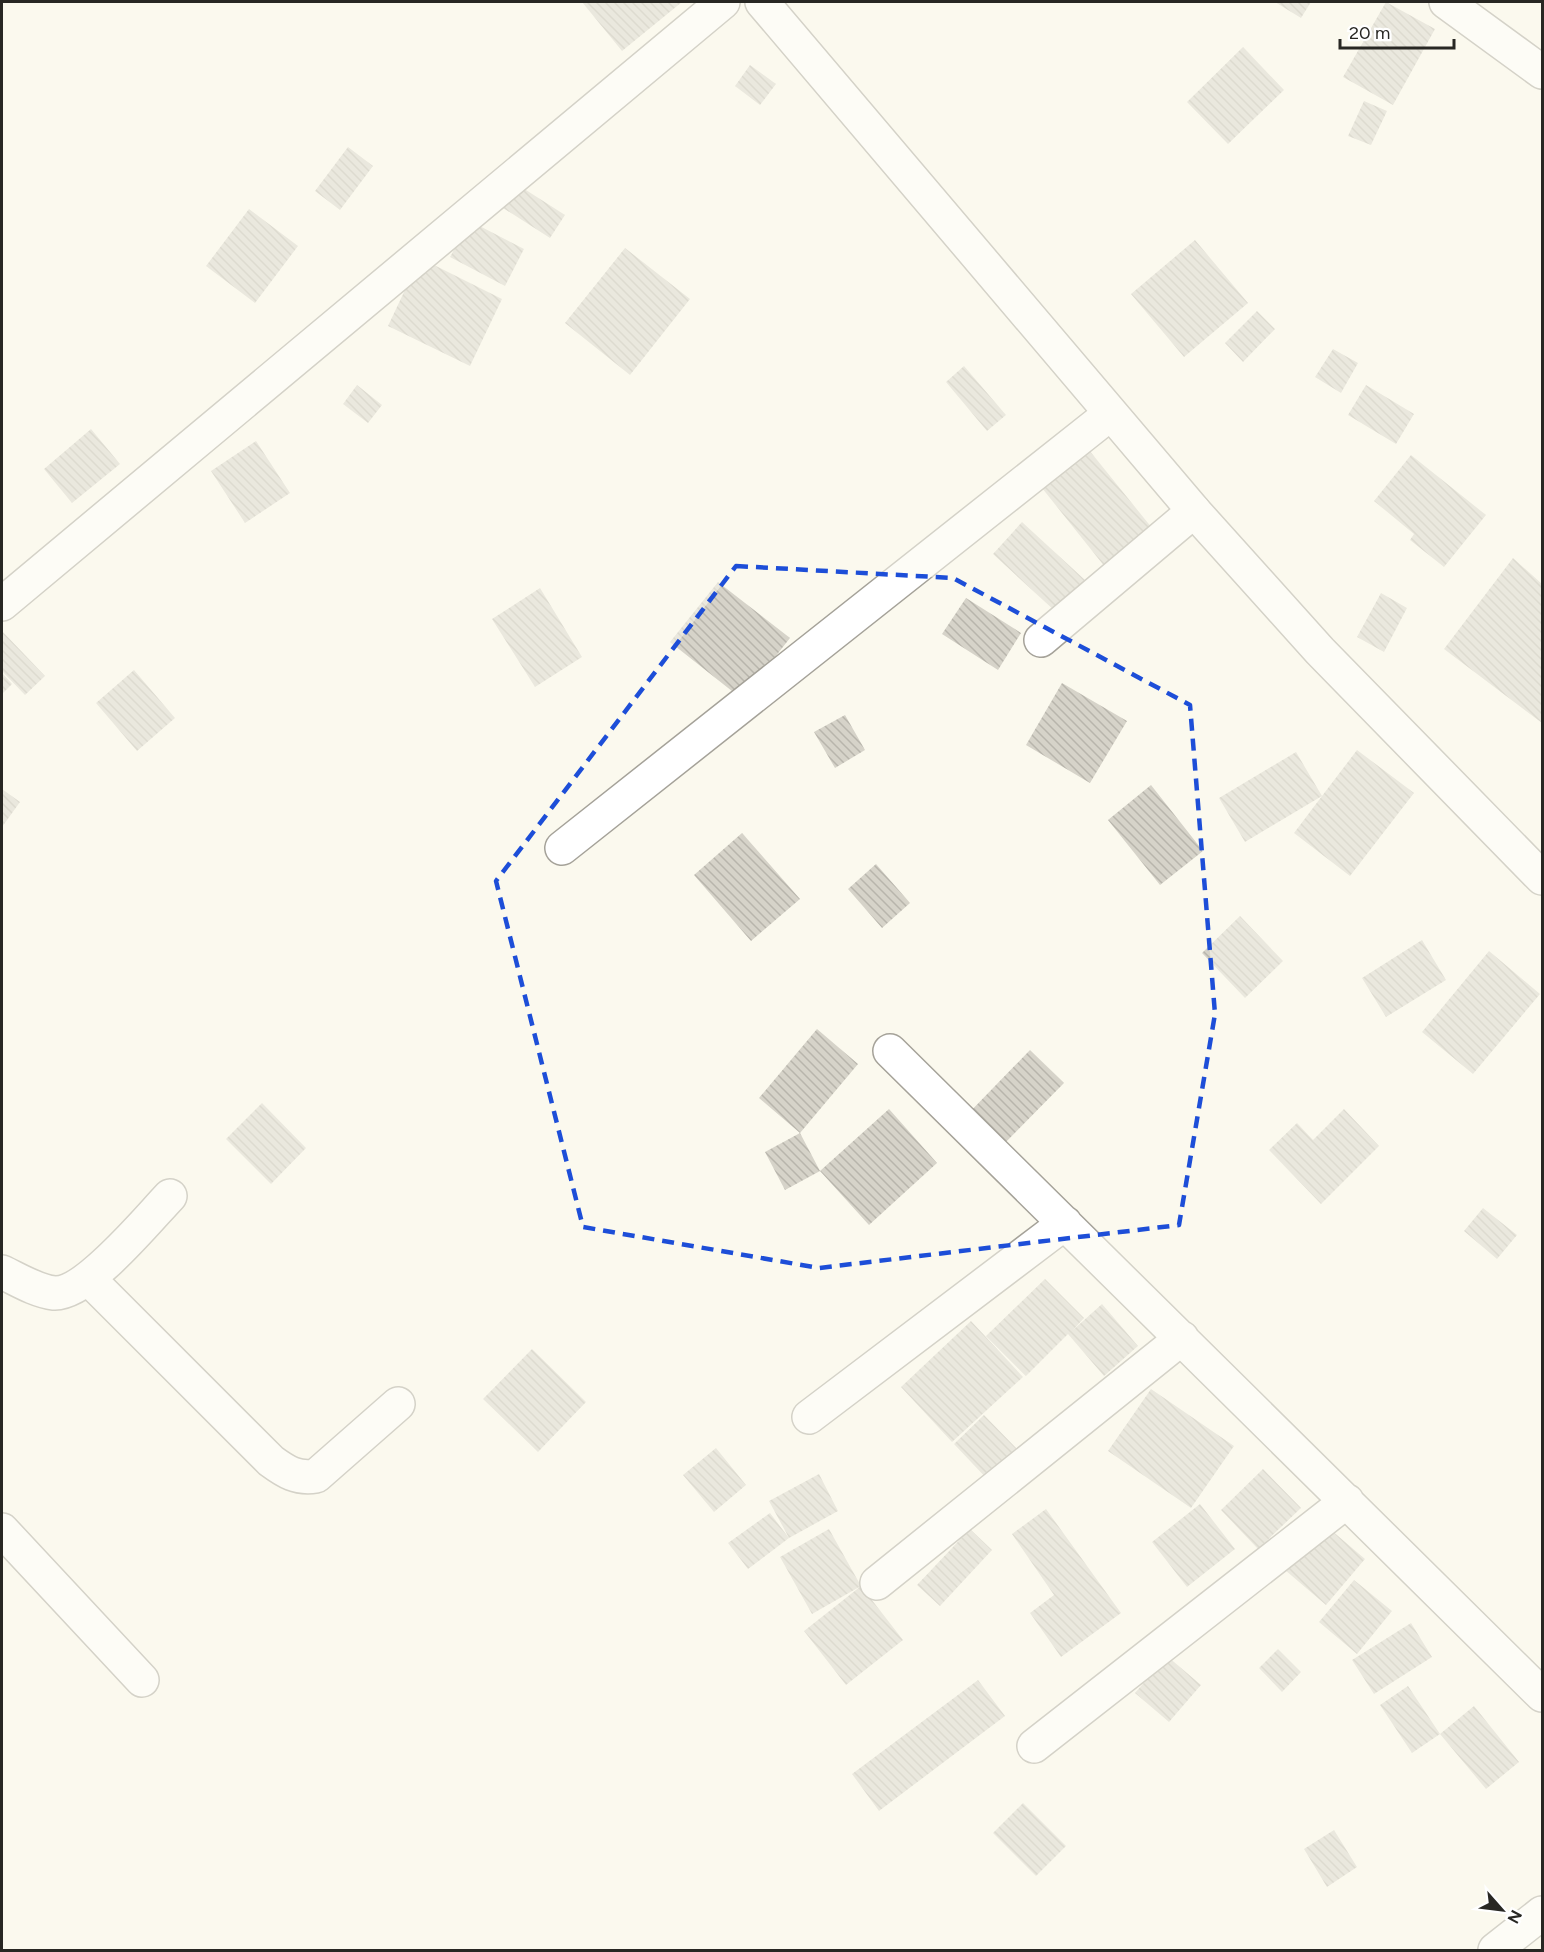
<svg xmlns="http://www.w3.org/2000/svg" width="1544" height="1952" font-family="Figtree,sans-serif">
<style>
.building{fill:url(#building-back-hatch)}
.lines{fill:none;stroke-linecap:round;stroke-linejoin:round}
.minor-casing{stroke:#a5a299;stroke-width:36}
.tertiary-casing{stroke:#a5a299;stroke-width:36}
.minor{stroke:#fff;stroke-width:33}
.tertiary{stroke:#fff;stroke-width:33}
.marked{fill:none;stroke:#1d4ed8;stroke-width:4.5;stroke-dasharray:12 8;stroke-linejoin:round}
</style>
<defs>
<pattern id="building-back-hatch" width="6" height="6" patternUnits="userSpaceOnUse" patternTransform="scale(1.5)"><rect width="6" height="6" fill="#d6d3c9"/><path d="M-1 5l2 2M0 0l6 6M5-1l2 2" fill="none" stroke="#b8b5ac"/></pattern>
</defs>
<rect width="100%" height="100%" fill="#fbf9ee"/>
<!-- building -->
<path class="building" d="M582 2H682L622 51Z
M1275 2H1311L1301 18Z
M1386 2 1435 29 1393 105 1343 77Z
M1243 47 1284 90 1228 144 1187 102Z
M750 65 776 84 760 105 735 86Z
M1364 101 1387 111 1371 145 1348 136Z
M348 147 373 166 340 210 315 191Z
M515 183 565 215 550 238 500 206Z
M249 209 298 246 255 303 206 266Z
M470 221 524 249 505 286 450 257Z
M1195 240 1248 303 1184 357 1131 294Z
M625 248 690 299 630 375 565 323Z
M420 258 502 299 470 366 388 326Z
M1257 311 1275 329 1243 362 1225 343Z
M1333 349 1358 363 1341 393 1315 377Z
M964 366 1006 415 987 431 946 382Z
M357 385 382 405 368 423 343 404Z
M1366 385 1414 414 1396 444 1348 415Z
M91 429 120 464 72 503 44 469Z
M256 441 290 493 245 523 211 471Z
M1089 450 1152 528 1105 567 1042 488Z
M1411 455 1486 515 1444 567 1410 540 1414 534 1374 501Z
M1022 522 1085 580 1056 612 993 554Z
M1513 558 1542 584V723L1444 649Z
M718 582 790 638 742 699 670 642Z
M540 588 582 657 535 687 492 619Z
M1381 593 1407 608 1384 652 1357 637Z
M966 598 1021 633 998 670 942 634Z
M2 631 45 676 25 695 2 671Z
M134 670 175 718 137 751 96 703Z
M2 673 12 684 2 694Z
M1062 683 1127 721 1090 783 1026 745Z
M845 715 865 750 835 768 814 732Z
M1357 750 1414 793 1350 876 1294 833 1322 796 1245 842 1219 798 1296 752 1322 796Z
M1151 785 1203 851 1160 885 1108 820Z
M2 789 20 802 2 827Z
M742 833 800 899 751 941 694 875Z
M876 864 910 903 882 928 848 889Z
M1240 916 1283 961 1245 998 1202 953Z
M1422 940 1446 980 1386 1017 1362 978Z
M1489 951 1540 994 1473 1074 1422 1032Z
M817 1029 858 1064 800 1133 759 1098Z
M1030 1050 1064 1083 997 1151 964 1118Z
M262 1103 306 1148 271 1184 226 1139Z
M889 1109 937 1163 869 1225 820 1171Z
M1344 1109 1379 1146 1321 1204 1269 1150 1297 1123 1313 1140Z
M800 1133 820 1171 785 1190 765 1152Z
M1483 1208 1517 1235 1497 1259 1464 1231Z
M1045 1279 1084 1318 1073 1330 1102 1304 1138 1346 1104 1376 1068 1334 1026 1376 986 1336Z
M971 1321 1023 1377 952 1442 901 1387Z
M532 1349 586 1402 538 1452 483 1399Z
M1151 1389 1234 1446 1191 1508 1108 1451Z
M984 1415 1019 1451 989 1481 954 1444Z
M716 1448 746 1485 714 1512 683 1475Z
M1263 1469 1301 1508 1258 1549 1221 1510Z
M819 1474 838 1511 789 1538 769 1501Z
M1200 1504 1235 1549 1187 1587 1152 1542Z
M1046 1509 1121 1613 1061 1657 1030 1613 1054 1595 1012 1534Z
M770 1513 789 1538 748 1569 728 1543Z
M1324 1524 1365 1559 1326 1605 1285 1570Z
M829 1529 861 1586 812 1614 780 1557Z
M970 1529 992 1550 940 1606 917 1585Z
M1354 1580 1392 1611 1357 1654 1319 1622Z
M861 1586 903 1640 846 1685 804 1631Z
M1411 1623 1432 1657 1374 1694 1352 1660Z
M1278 1649 1301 1672 1282 1692 1259 1668Z
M1167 1656 1201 1685 1169 1722 1135 1693Z
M978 1680 1005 1716 879 1811 852 1774Z
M1408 1686 1440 1734 1412 1753 1380 1705Z
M1474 1706 1519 1762 1486 1789 1440 1734Z
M1023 1803 1066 1846 1036 1876 993 1833Z
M1334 1830 1357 1867 1327 1887 1304 1849Z"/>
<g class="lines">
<defs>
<path id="minor" d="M1446 2 1542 72
M2 604 723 2
M1041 640 1194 511
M562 848 1110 414
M890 1051 1542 1695
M2 1272C17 1279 36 1291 54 1293 86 1295 147 1220 170 1196
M89 1279 271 1461C286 1472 297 1479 316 1476L398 1404
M809 1417 1065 1223
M2 1530 142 1680
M877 1583 1182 1338
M1034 1746 1347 1501
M1495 1950 1542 1913"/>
<path id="tertiary" d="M762 2 1194 511 1320 651 1542 878"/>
</defs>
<!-- minor casing -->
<use href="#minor" class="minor-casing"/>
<!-- tertiary casing -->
<use href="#tertiary" class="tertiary-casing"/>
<!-- minor -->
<use href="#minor" class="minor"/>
<!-- tertiary -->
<use href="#tertiary" class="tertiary"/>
</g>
<!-- marked area -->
<path d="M0 0H1544V1952H0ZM736 566 953 578 1190 705 1215 1014 1179 1225 819 1268 583 1227 496 881Z" fill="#fbf9ee" fill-opacity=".55" fill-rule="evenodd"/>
<path class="marked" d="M736 566 953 578 1190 705 1215 1014 1179 1225 819 1268 583 1227 496 881Z"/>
<!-- border -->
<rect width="1544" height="1952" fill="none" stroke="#282723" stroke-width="6"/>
<!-- north arrow -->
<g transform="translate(1502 1910) rotate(118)" stroke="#ffffff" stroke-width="4.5" paint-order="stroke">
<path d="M0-4.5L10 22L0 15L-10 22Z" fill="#282723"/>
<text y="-9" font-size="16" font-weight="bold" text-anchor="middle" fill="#282723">N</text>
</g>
<!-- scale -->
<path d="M1340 39v9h114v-9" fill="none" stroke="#282723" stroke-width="3"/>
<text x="1349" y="39" font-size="18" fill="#282723" stroke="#ffffff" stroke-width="4.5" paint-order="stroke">20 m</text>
</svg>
